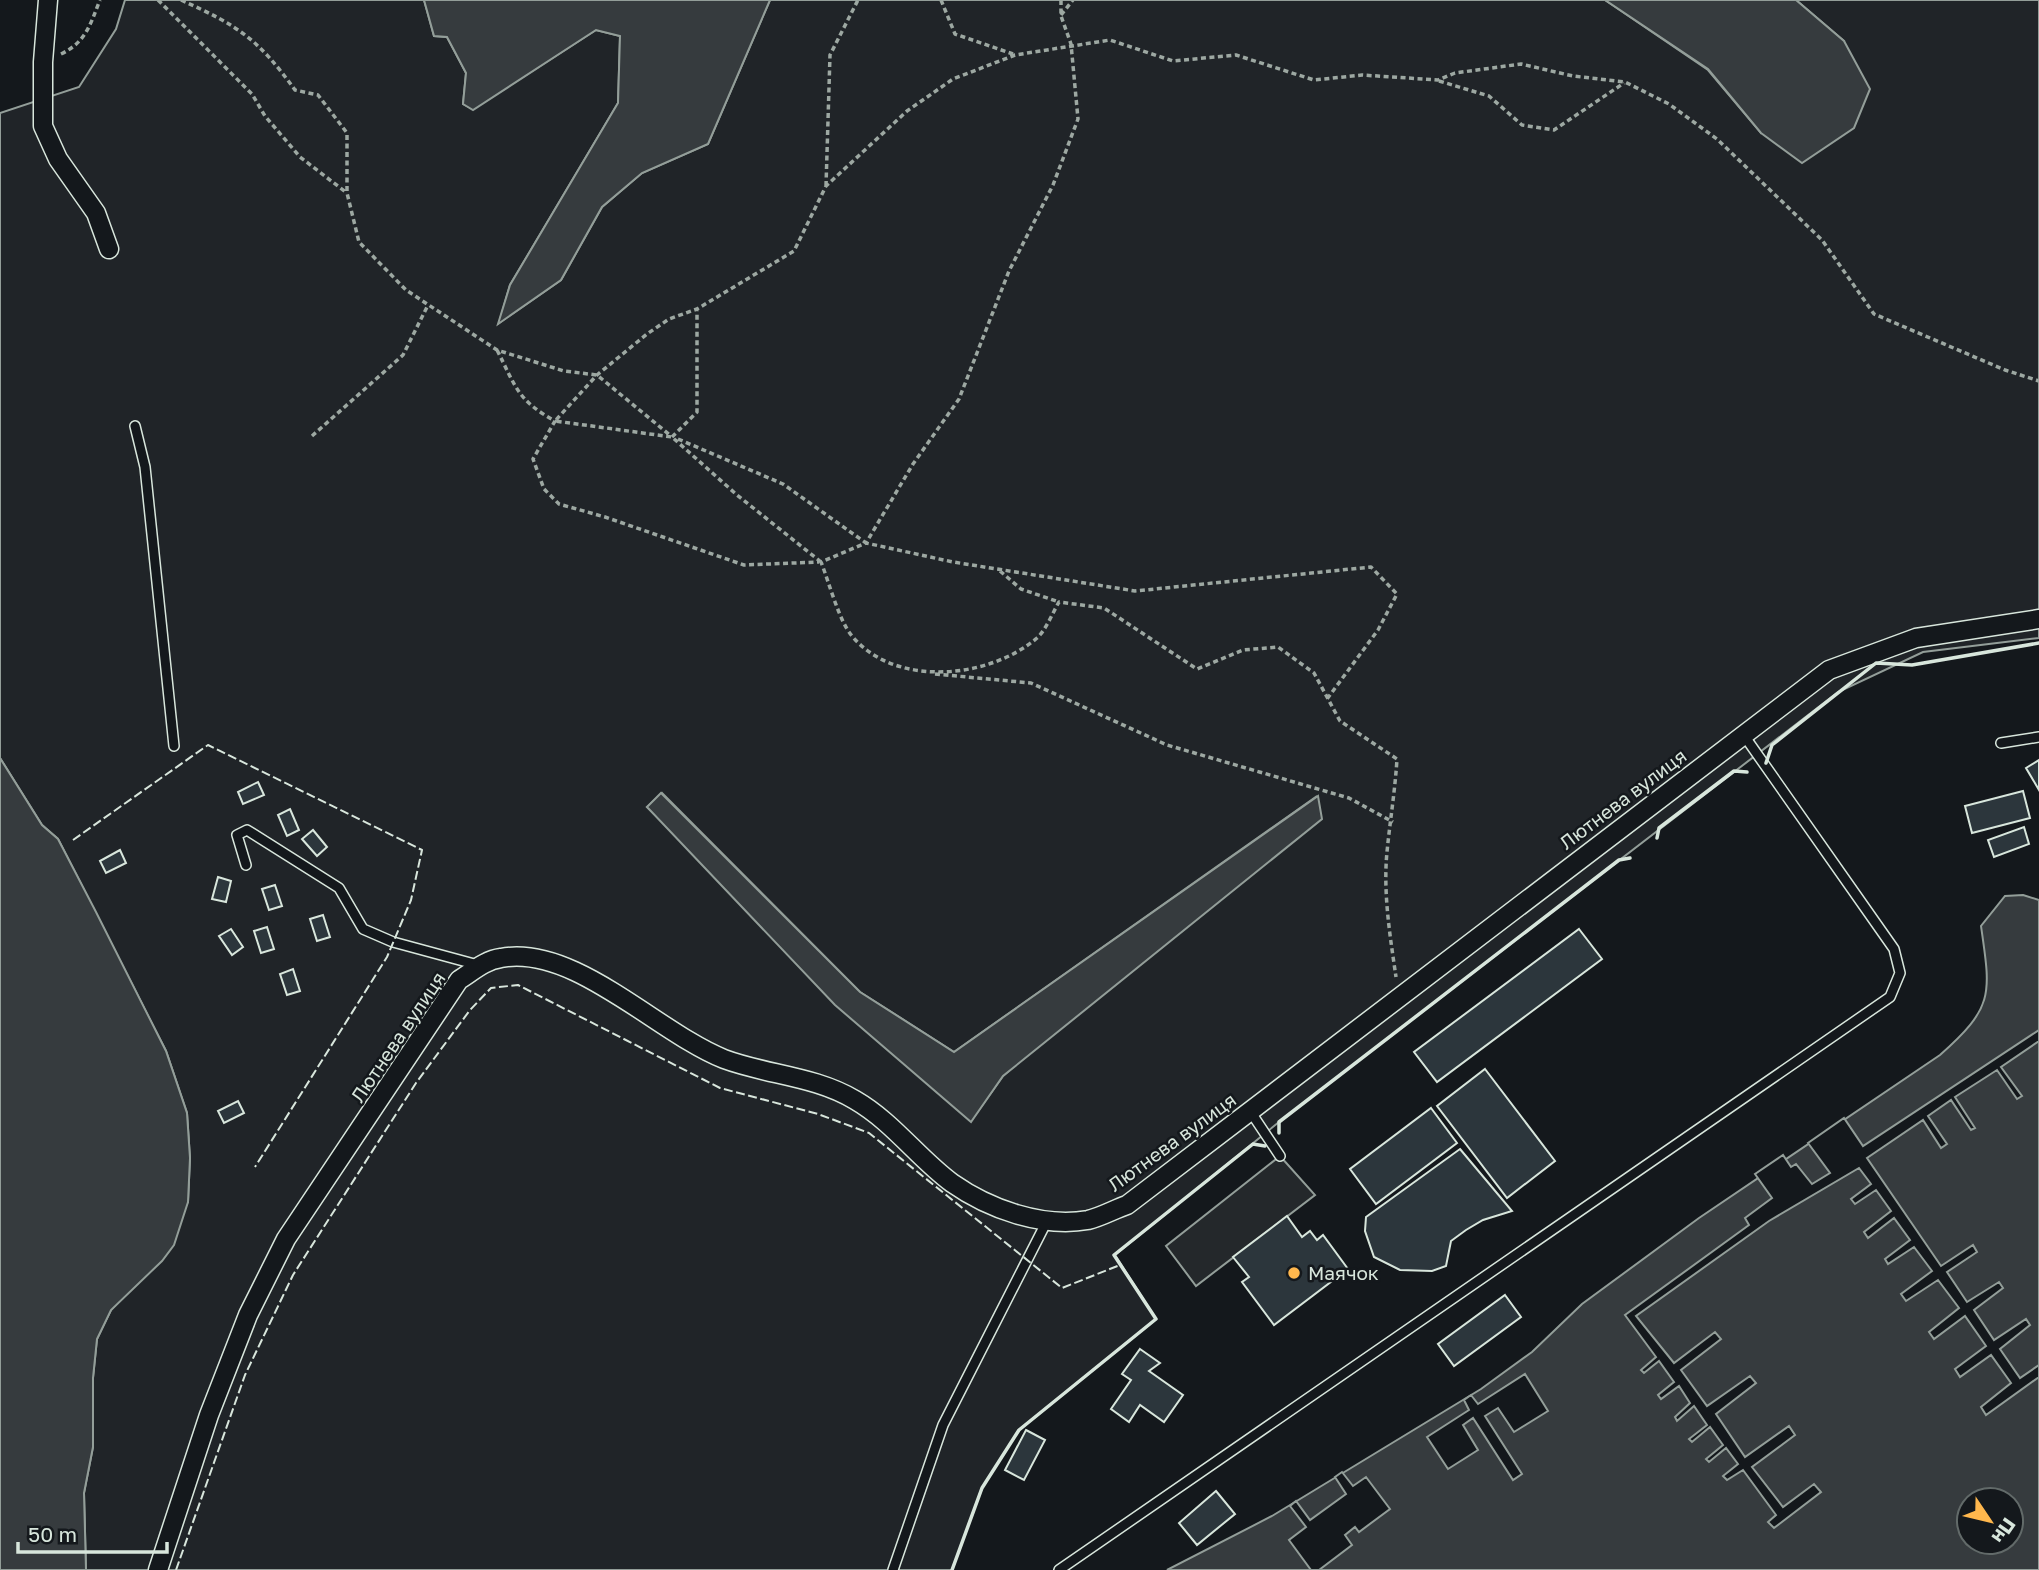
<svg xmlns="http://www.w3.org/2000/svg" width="2039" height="1570" font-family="'Golos Text',sans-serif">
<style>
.green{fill:#202428;stroke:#939e99;stroke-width:2;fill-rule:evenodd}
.parking{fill:#24282b;stroke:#939e99;stroke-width:2}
.water{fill:#363b3e;stroke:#939e99;stroke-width:2;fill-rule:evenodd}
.pier{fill:#14181c;stroke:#939e99;stroke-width:2}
.building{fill:#2c363c;stroke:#d8e6dc;stroke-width:2}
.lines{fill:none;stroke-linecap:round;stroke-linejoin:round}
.lane-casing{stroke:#d8e6dc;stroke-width:12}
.street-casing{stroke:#d8e6dc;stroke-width:21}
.path{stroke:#9da8a2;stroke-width:3.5;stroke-dasharray:5 3.5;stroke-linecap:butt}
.lane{stroke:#14181c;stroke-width:9}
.street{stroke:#14181c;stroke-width:18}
.fence{stroke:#d8e6dc;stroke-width:2;stroke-dasharray:9 3.5;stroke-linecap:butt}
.wall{stroke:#d8e6dc;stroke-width:3.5}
.poi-dot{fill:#ffb74d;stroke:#14181c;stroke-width:2.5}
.labels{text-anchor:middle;stroke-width:5;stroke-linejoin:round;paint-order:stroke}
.street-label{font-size:19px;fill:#d8e6dc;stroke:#14181c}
.poi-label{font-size:19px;fill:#d8e6dc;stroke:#14181c;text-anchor:start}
</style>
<rect width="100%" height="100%" fill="#14181c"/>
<!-- green -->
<path class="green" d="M125 0H424L434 36 447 37 466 73 463 104 473 109 596 30 620 36 618 103 510 285 499 323 561 280 602 207 642 173 708 144 770 0H1605L1708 70 1761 133 1844 41 1796 0H2039V638L1923 652 1838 692 1279 1122 1115 1255 1156 1319 1019 1430 982 1488 952 1570H86L84 1493 93 1447V1378L97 1339 111 1310 130 1290 188 1202 190 1158 187 1113 166 1051 58 839 42 825 0 758V113L79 87 116 29ZM662 793 860 992 954 1052 1317 796 1003 1076 971 1121 647 807Z"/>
<!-- parking -->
<path class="parking" d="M1280 1156 1315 1195 1196 1286 1166 1246Z"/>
<!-- water -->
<path class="water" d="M424 0H770L708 144 642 173 602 207 561 280 498 324 510 285 618 103 620 36 596 30 473 110 463 104 466 73 447 37 434 36Z
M1605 0H1796L1844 41 1870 89 1854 128 1802 163 1761 133 1708 69Z
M0 758 42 825 58 839 96 912 166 1051 187 1113 190 1158 188 1202 174 1245 162 1261 111 1310 97 1339 93 1378V1447L84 1493 86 1570H0Z
M661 793 860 992 954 1052 1318 796 1322 819 1003 1076 971 1122 835 1005 647 807Z
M2023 895 2039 900V1570H1167L1272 1516 1481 1389 1532 1352 1582 1304 1699 1218 1940 1055C1994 1007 1991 995 1981 926L2005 896ZM1969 1500H2011V1542H1969Z"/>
<!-- pier -->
<path class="pier" d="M2039 1030V1041L2001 1067 2022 1096 2017 1099 1997 1070 1955 1097 1975 1128 1971 1130 1951 1100 1928 1116 1947 1144 1941 1148 1923 1120 1867 1158 1941 1266 1973 1245 1977 1252 1947 1272 1967 1302 1999 1282 2003 1288 1974 1310 1994 1340 2026 1319 2030 1325 2000 1349 2020 1378 2039 1365V1377L1986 1415 1981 1407 2011 1383 1991 1355 1960 1377 1955 1369 1986 1346 1965 1316 1934 1339 1929 1332 1959 1308 1938 1280 1906 1301 1901 1294 1932 1271 1914 1247 1888 1264 1885 1259 1910 1240 1894 1218 1868 1238 1864 1232 1891 1211 1876 1190 1855 1204 1851 1199 1871 1184 1859 1168 1769 1221 1636 1316 1674 1363 1715 1332 1721 1339 1681 1370 1707 1406 1750 1376 1756 1383 1716 1414 1745 1457 1789 1426 1795 1435 1752 1467 1783 1507 1814 1484 1821 1492 1774 1528 1768 1522 1776 1515 1743 1470 1727 1480 1723 1476 1738 1464 1726 1448 1709 1462 1706 1459 1723 1445 1710 1427 1692 1442 1689 1439 1707 1425 1694 1406 1677 1421 1675 1417 1690 1403 1679 1386 1661 1399 1658 1395 1674 1382 1659 1361 1644 1373 1641 1370 1656 1357 1625 1315 1749 1225 1745 1218 1772 1198 1755 1174 1783 1155 1791 1167 1796 1164 1812 1184 1830 1173 1808 1143 1844 1118 1863 1146Z
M1525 1374 1548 1411 1514 1432 1498 1408 1485 1416 1522 1474 1513 1480 1473 1418 1463 1425 1478 1450 1448 1469 1427 1437 1469 1410 1464 1400 1471 1395 1478 1404Z
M1342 1472 1353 1486 1366 1477 1390 1509 1359 1532 1355 1527 1345 1535 1352 1545 1319 1570H1311L1289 1540 1306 1527 1290 1506 1296 1501 1310 1520 1346 1494 1335 1477Z"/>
<!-- building -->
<path class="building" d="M2039 760V790L2026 768Z
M258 782 264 795 243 804 238 792Z
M2023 791 2030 818 1972 833 1965 806Z
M290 809 299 830 287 836 278 815Z
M2024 827 2029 844 1994 857 1988 840Z
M313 830 327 847 317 856 302 839Z
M120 850 126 863 106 873 100 861Z
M218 877 231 881 226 902 212 899Z
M275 885 282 906 269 910 262 889Z
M323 915 330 937 317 941 310 919Z
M267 927 274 949 261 953 254 931Z
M231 929 243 947 232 955 219 936Z
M1579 929 1602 959 1437 1082 1414 1052Z
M293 969 300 991 287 995 280 974Z
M1485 1069 1555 1161 1507 1198 1437 1106Z
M238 1101 244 1113 224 1123 218 1111Z
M1431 1108 1457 1143 1376 1204 1350 1169Z
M1460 1149 1512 1211 1483 1220 1466 1230 1451 1241 1446 1266 1432 1271 1400 1270 1374 1257 1365 1231 1366 1217Z
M1287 1216 1302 1237 1310 1231 1317 1240 1323 1235 1348 1269 1274 1325 1242 1282 1249 1277 1233 1257Z
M1505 1295 1521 1317 1454 1366 1438 1344Z
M1140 1349 1160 1363 1149 1371 1183 1395 1164 1422 1140 1405 1129 1422 1111 1409 1131 1380 1122 1374Z
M1026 1430 1045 1440 1024 1480 1005 1470Z
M1216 1491 1235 1514 1197 1545 1179 1523Z"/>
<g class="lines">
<defs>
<path id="lane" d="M135 426 145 467 174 746
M2001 743 2039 737
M246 865 237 835 247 830 339 888 363 929 393 942 478 965
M1250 1111 1280 1156
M893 1570 943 1425 1047 1221
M1059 1570 1890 997 1900 973 1894 949 1743 734"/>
<path id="street" d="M48 0 43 62V126L58 159 96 213 109 249
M158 1570 209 1415 248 1315 286 1239 459 980C472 972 485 960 501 958 574 944 658 1033 724 1059 767 1075 815 1076 855 1100 893 1122 918 1158 952 1183 989 1209 1042 1228 1088 1220 1101 1217 1115 1209 1127 1205L1829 670 1916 638 2039 619"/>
</defs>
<!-- lane casing -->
<use href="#lane" class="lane-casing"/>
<!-- street casing -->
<use href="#street" class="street-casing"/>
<!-- path -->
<path class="path" d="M158 0 252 94 265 116 300 157 347 193
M181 0C239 26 258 39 295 90L318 95 347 133V193L359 242 406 290 497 350 564 371 597 375 671 436
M941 0 955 34 1013 54
M1061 0V16L1071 44 1078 119 1053 185 1009 271 959 399 913 464 866 543 953 562 1135 591 1371 567 1397 594 1378 630 1327 699
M1061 15 1073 0
M61 54C86 42 90 25 100 0
M1439 81 1489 96 1522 125 1554 130 1624 83
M826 186 830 55 858 0
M497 350C516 387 517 400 555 421L533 459 544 489 559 504 605 517 744 565 819 562
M312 436 403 355 428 305
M672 437 697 412V309
M678 439 783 484 866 543 821 562C829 582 839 621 852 636 895 688 989 679 1037 638 1046 630 1053 612 1059 602L1104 608 1197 669 1243 650 1278 647 1314 673 1340 721 1397 759C1395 791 1390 821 1387 852 1383 893 1390 936 1396 977
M821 562 737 495 672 437 555 421 597 375 647 334 669 319 697 309 794 251 826 186 907 111 953 79 1015 55 1110 40 1173 61 1236 55 1314 80 1362 75 1438 80 1455 73 1521 64 1573 76 1625 82 1669 104 1717 139 1822 240 1874 314 2005 370 2039 381
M1000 571 1021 589 1059 602
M935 674 1031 683 1167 745 1349 798 1393 822"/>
<!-- lane -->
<use href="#lane" class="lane"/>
<!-- street -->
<use href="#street" class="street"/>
<!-- fence -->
<path class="fence" d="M73 840 208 745 422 850 411 900 387 957 255 1167
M176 1570 245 1375 293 1275 416 1083 470 1010 491 988 518 985 720 1088 818 1114 869 1133 1062 1288 1120 1265"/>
<!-- wall -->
<path class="wall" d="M1766 763 1772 745 1876 663 1912 665 2039 643
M1657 838 1659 828 1734 771 1747 772
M1279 1133V1122L1619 860 1630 858
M952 1570 982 1488 1019 1430 1156 1319 1114 1255 1253 1144 1265 1146"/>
</g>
<!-- markers -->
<circle class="poi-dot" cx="1294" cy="1273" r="7"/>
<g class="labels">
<!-- street labels -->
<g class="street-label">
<text transform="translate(1623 799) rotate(-37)" y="7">Лютнева вулиця</text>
<text transform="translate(398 1037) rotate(-56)" y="7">Лютнева вулиця</text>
<text transform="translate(1172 1142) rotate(-36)" y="7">Лютнева вулиця</text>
</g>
<!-- poi labels -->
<g class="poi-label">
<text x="1308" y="1280">Маячок</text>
</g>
</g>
<!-- north arrow -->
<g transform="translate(1990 1521) rotate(125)"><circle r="33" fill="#14181c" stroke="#626a69" stroke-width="2"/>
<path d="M0-5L12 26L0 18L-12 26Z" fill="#ffb74d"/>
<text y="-10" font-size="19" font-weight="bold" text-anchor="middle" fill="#d8e6dc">Пн</text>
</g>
<!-- scale -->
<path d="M18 1542v10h149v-10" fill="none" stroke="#d8e6dc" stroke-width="3.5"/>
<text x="28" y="1542" font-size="21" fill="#d8e6dc" stroke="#14181c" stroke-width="5" paint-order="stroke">50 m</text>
</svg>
